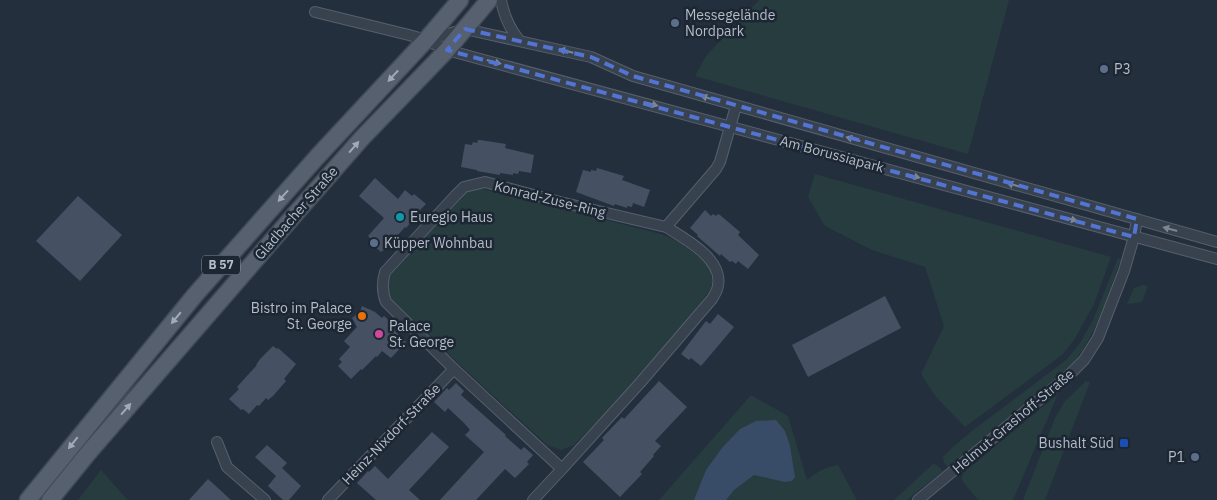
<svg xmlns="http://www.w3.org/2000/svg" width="1217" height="500" font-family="'IBM Plex Sans',sans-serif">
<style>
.green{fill:#263c3f}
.water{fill:#394c67}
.building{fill:#455162}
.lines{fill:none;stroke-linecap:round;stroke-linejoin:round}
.minor-casing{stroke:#565f6c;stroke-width:12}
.primary-casing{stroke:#414a57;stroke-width:19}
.minor{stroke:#38414e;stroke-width:10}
.primary{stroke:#56606e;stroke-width:16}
.oneway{fill:#7c8592}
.oneway2{fill:#a1aab7}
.marked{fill:none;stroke:#5274d3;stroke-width:4;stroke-dasharray:10 6;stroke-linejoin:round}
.service-dot{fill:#5c6f8a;stroke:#1d2633;stroke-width:2}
.culture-dot{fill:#0f9aa8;stroke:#1d2633;stroke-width:2}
.food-dot{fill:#e8710a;stroke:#1d2633;stroke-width:2}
.hotel-dot{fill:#d1479c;stroke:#1d2633;stroke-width:2}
.transit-dot{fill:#1a4fb4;stroke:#1d2633;stroke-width:2}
.labels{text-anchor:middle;stroke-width:5;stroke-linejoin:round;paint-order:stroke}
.shield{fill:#1d2633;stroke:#878f9c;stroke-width:1}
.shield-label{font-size:12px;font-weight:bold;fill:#b4bcc9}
.poi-label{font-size:14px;fill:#b4bcc9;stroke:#1d2633;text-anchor:start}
.street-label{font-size:14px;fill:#b4bcc9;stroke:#1d2633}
</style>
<rect width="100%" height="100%" fill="#242f3e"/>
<!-- green -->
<path class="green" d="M759 0H1009L968 154 695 76 706 56Z
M815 174 1111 257 1094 304 1074 340 1062 355 965 427 936 397 921 374 944 326 925 267 872 250 825 226 808 197Z
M479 188 661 234 678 241 694 253 710 268 713 285 704 298 643 375 574 445 561 450 547 445 394 304 389 294 388 278 467 191Z
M1118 258 1121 259C1107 297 1096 338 1068 369L948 467 944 463 943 457 953 447 973 430 1066 360 1080 343 1093 320Z
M1143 285 1148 286 1142 302 1127 304 1134 288Z
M1086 381 1090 382 1045 500H1023L1055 418 1065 401Z
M1058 394 1013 500H978L963 482 962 479 963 473Z
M751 395 788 416 807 480C817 472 825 467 838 465L857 500H659Z
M933 464 937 465 943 471 907 500H894Z
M101 470 128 500H78Z"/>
<!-- water -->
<path class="water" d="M776 420 785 431 790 446 795 477 792 481 785 482 754 475 734 490 726 500H694L706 470 722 448 740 429 756 421Z"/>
<!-- building -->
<path class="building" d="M478 140H480L506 144 505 148 534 155 531 173 519 171 518 174 513 173V175L500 173V175L477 171V170L461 167 465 144 472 145 473 142 477 143Z
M597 168 624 176 622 180 650 190 644 207 633 203 632 207 627 206V208L615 204 614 206 576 192 583 170 591 172V170L596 171Z
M375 178 398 199 405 190 412 196 414 194 426 204 419 211 420 212 406 228 405 227 384 251 383 250 381 252 370 242 372 240 368 236 384 218 359 196Z
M78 196 122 235 80 281 36 241Z
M705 210 711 216 713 214 716 216 718 214 720 215 740 232 738 235 759 255 748 269 738 261 736 264 732 261 730 262 721 254 720 256 697 236 698 235 690 228Z
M885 296 901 328 808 377 792 345Z
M362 306 375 312 382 318 384 316 394 325 391 327 406 342 391 358 382 351 377 357 376 356 362 370 361 369 351 379 338 366 342 362 339 359 350 347 344 341 357 327 352 318 360 312Z
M718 314 734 327 701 366 691 358 689 360 681 354 706 321 710 324Z
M273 346 277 349 278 348 296 364 284 379 286 381 273 396 268 400 266 398 259 406 257 405 249 414 243 409 241 410 229 399 239 389 237 387 257 365H256L260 359Z
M659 381 687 407 655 441 661 446 653 455 654 456 640 472 642 474 620 497 583 462 604 440 602 438 622 417 624 419Z
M456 383 464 391 461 395 506 435 505 436 521 450 524 447 533 455 527 462 529 464 515 478 505 469 476 500H440L484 452 465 435 470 430 464 423 448 408 445 412 434 402 447 388 449 390Z
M432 432 449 447 409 490 420 500H376L357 483 368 471 369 472 375 466 388 479Z
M267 445 287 463 282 468 301 486 289 500H283L268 486 276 476 255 457Z
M208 479 231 500H189Z"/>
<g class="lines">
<defs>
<path id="minor" d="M501 0C504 16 509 28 519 40
M315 12 409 35 426 40 447 50C704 118 960 190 1217 259
M427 40 465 29 591 57 633 76 1217 242
M666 227C684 238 723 259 718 285 718 290 714 295 712 299L640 383 562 469 454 369 386 302C382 292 382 282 385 272L455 196 464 187 485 182 560 202 666 227 716 169 720 162 736 106
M217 442 227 467 265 500
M328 500 454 369
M533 500 562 469
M918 500 1068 376 1084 360 1098 338 1124 271 1134 237 1137 219"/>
<path id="primary" d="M28 500 195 295 317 157 426 40 460 0
M50 500 89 452 296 213 362 138 447 50 489 0"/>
</defs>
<!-- minor casing -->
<use href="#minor" class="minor-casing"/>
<!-- primary casing -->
<use href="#primary" class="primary-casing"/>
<!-- minor -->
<use href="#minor" class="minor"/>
<!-- primary -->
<use href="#primary" class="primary"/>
</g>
<!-- one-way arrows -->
<defs><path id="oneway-solid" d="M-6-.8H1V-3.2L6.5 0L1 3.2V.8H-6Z" transform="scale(1.25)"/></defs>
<g class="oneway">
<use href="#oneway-solid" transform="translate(566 51) rotate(-167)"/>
<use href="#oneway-solid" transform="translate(494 62) rotate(15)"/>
<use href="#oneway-solid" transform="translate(708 98) rotate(-164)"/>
<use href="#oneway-solid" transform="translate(651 104) rotate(15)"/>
<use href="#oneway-solid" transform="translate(853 139) rotate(-164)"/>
<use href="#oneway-solid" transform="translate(913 176) rotate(15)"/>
<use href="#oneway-solid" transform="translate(1014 185) rotate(-164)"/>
<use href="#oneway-solid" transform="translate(1070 219) rotate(15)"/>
<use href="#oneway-solid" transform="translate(1170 229) rotate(-165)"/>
</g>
<g class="oneway2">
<use href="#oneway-solid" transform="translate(393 76) rotate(133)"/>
<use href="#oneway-solid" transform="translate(354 147) rotate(-49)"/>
<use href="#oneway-solid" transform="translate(283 196) rotate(132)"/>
<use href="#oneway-solid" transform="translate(176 318) rotate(130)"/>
<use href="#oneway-solid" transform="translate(126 409) rotate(-49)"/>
<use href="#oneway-solid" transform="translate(73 443) rotate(129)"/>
</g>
<!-- marked area -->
<path class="marked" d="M465 29 591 57 633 76 1137 219 1134 237 447 50Z"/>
<!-- markers -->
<g class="service-dot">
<circle cx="675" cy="23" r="5"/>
<circle cx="1104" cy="69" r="5"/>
<circle cx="374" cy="243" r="5"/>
<circle cx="1195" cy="457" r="5"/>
</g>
<circle class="culture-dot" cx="400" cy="217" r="5"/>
<circle class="food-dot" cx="362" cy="316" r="5"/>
<circle class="hotel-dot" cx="379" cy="334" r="5"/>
<rect class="transit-dot" x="1119" y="438" width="10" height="10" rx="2.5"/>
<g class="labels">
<!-- shield labels -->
<rect class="shield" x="202" y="255.5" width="38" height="19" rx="4"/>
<g class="shield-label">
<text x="221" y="269">B 57</text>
</g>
<!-- poi labels -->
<g class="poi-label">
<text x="685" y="20">Messegelände<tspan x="685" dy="16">Nordpark</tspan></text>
<text x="1114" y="74">P3</text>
<text x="410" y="222">Euregio Haus</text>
<text x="384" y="248">Küpper Wohnbau</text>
<text x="352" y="313" text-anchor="end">Bistro im Palace<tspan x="352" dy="16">St. George</tspan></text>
<text x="389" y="331">Palace<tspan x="389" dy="16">St. George</tspan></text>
<text x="1114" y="448" text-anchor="end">Bushalt Süd</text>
<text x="1185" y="462" text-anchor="end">P1</text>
</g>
<!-- street labels -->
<g class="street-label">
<text transform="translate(832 154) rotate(15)" y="5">Am Borussiapark</text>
<text transform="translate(550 199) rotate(14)" y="5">Konrad-Zuse-Ring</text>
<text transform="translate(296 213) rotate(-49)" y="5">Gladbacher Straße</text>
<text transform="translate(1013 421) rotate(-40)" y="5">Helmut-Grashoff-Straße</text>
<text transform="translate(391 434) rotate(-46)" y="5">Heinz-Nixdorf-Straße</text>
</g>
</g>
</svg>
